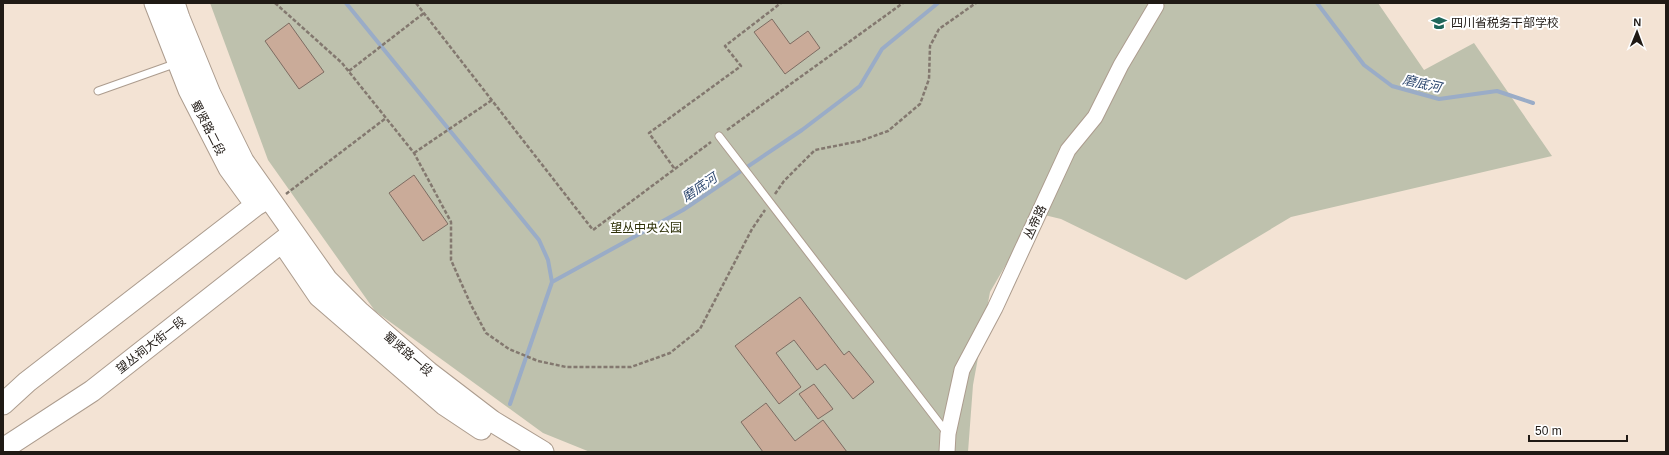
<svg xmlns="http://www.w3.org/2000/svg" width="1669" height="455" font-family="Arial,'Noto Sans SC',sans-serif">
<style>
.green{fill:#bec1ad}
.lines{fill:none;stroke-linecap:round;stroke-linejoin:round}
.stream{stroke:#9aacc7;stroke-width:4}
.building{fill:#caab99;stroke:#7d6c62}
.lane-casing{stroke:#ac9c8e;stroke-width:9}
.street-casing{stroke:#ac9c8e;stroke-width:17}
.secondary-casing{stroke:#ac9c8e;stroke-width:23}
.path{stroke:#83786f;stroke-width:2.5;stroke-dasharray:4 2;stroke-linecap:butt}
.lane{stroke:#fff;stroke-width:7}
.street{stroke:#fff;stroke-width:15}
.secondary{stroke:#fff;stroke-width:21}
.labels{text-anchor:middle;stroke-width:4;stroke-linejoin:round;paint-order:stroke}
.poi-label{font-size:12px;fill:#201a15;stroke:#fff;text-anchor:start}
.street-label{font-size:12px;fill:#201a15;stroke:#fff}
.park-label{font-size:12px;fill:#2d3007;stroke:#fff}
.water-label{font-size:13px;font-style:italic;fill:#2f4970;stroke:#fff}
</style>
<rect width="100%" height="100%" fill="#f3e3d4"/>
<!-- green -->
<path class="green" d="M210 3H1378L1424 70 1474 43 1552 156 1291 217 1186 280 1061 219 1036 213 990 292 973 385 968 452H590L543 433 375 311 268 160Z"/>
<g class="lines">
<!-- stream -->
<path class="stream" d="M346 3 539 240 548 260 552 282
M1317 3 1364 65 1392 86 1439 99 1497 91 1533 103
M510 404 552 282 683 210 802 130 860 86 882 49 938 3"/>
</g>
<!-- building -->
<path class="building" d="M772 19 790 44 808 31 820 48 785 74 754 32Z
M289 23 324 72 299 89 265 41Z
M414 175 448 224 423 241 389 193Z
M800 297 844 355 849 351 874 382 853 399 825 364 817 370 794 340 776 353 801 387 779 404 735 346Z
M814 384 833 409 818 419 799 394Z
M766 403 795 441 823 420 847 452H763L741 422Z"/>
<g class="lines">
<defs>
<path id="lane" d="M98 91 177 63
M719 136 947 433"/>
<path id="street" d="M947 452 948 434 962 370 995 308 1068 150 1095 117 1121 65 1156 6"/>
<path id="secondary" d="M155 3 189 90 229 168 253 201
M174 3 179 18 210 94 243 161 327 280 359 312 428 372 492 421 543 452
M285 246 319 296 445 405 481 429
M3 404 27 382 256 205 268 198
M3 449 92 391 293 233"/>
</defs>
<!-- lane casing -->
<use href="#lane" class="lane-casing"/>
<!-- street casing -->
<use href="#street" class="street-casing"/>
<!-- secondary casing -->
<use href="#secondary" class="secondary-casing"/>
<!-- path -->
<path class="path" d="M275 3 342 63 414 153 451 222V260L471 305 486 333 509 349 538 361 566 367H631L670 353 700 329 752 229 765 210
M416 3 593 230 711 142
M349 71 424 13
M727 130 903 3
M414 153 492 100
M674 168 649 133 741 66 725 46 781 3
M286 194 386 118
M775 194 784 181 815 150 860 141 888 131 920 104 929 79 930 46 939 29 976 3"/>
<!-- lane -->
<use href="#lane" class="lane"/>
<!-- street -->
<use href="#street" class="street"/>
<!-- secondary -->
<use href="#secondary" class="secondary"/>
</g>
<!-- icons -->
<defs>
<symbol id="school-bare" viewBox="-9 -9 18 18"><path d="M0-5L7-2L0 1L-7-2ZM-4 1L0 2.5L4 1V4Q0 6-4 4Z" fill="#1e6559" stroke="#fff" stroke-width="2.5" paint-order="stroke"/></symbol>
</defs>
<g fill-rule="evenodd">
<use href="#school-bare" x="1428" y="12" width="22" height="22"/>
</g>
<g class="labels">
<!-- poi labels -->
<g class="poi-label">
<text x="1451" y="27">四川省税务干部学校</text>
</g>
<!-- street labels -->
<g class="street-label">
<text transform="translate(208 128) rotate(63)" y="4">蜀贤路二段</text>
<text transform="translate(1035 222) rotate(-65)" y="4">丛帝路</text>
<text transform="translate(151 345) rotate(-38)" y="4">望丛祠大街一段</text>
<text transform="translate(408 354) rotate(41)" y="4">蜀贤路一段</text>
</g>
<!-- park labels -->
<g class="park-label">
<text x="646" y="232">望丛中央公园</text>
</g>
<!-- water labels -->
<g class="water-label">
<text transform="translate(1422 83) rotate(13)" y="5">磨底河</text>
<text transform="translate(699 187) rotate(-34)" y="5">磨底河</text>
</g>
</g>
<!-- border -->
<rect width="1669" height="455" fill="none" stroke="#201a15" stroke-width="8"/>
<!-- north arrow -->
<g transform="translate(1637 32) rotate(1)" stroke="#ffffff" stroke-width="3" paint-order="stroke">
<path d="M0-3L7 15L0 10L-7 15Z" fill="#201a15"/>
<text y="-6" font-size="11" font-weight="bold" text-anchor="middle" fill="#201a15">N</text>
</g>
<!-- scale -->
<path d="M1529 435v6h98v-6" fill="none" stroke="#201a15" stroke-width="2"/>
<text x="1535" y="435" font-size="12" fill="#201a15" stroke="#ffffff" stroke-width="3" paint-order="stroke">50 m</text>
</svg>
